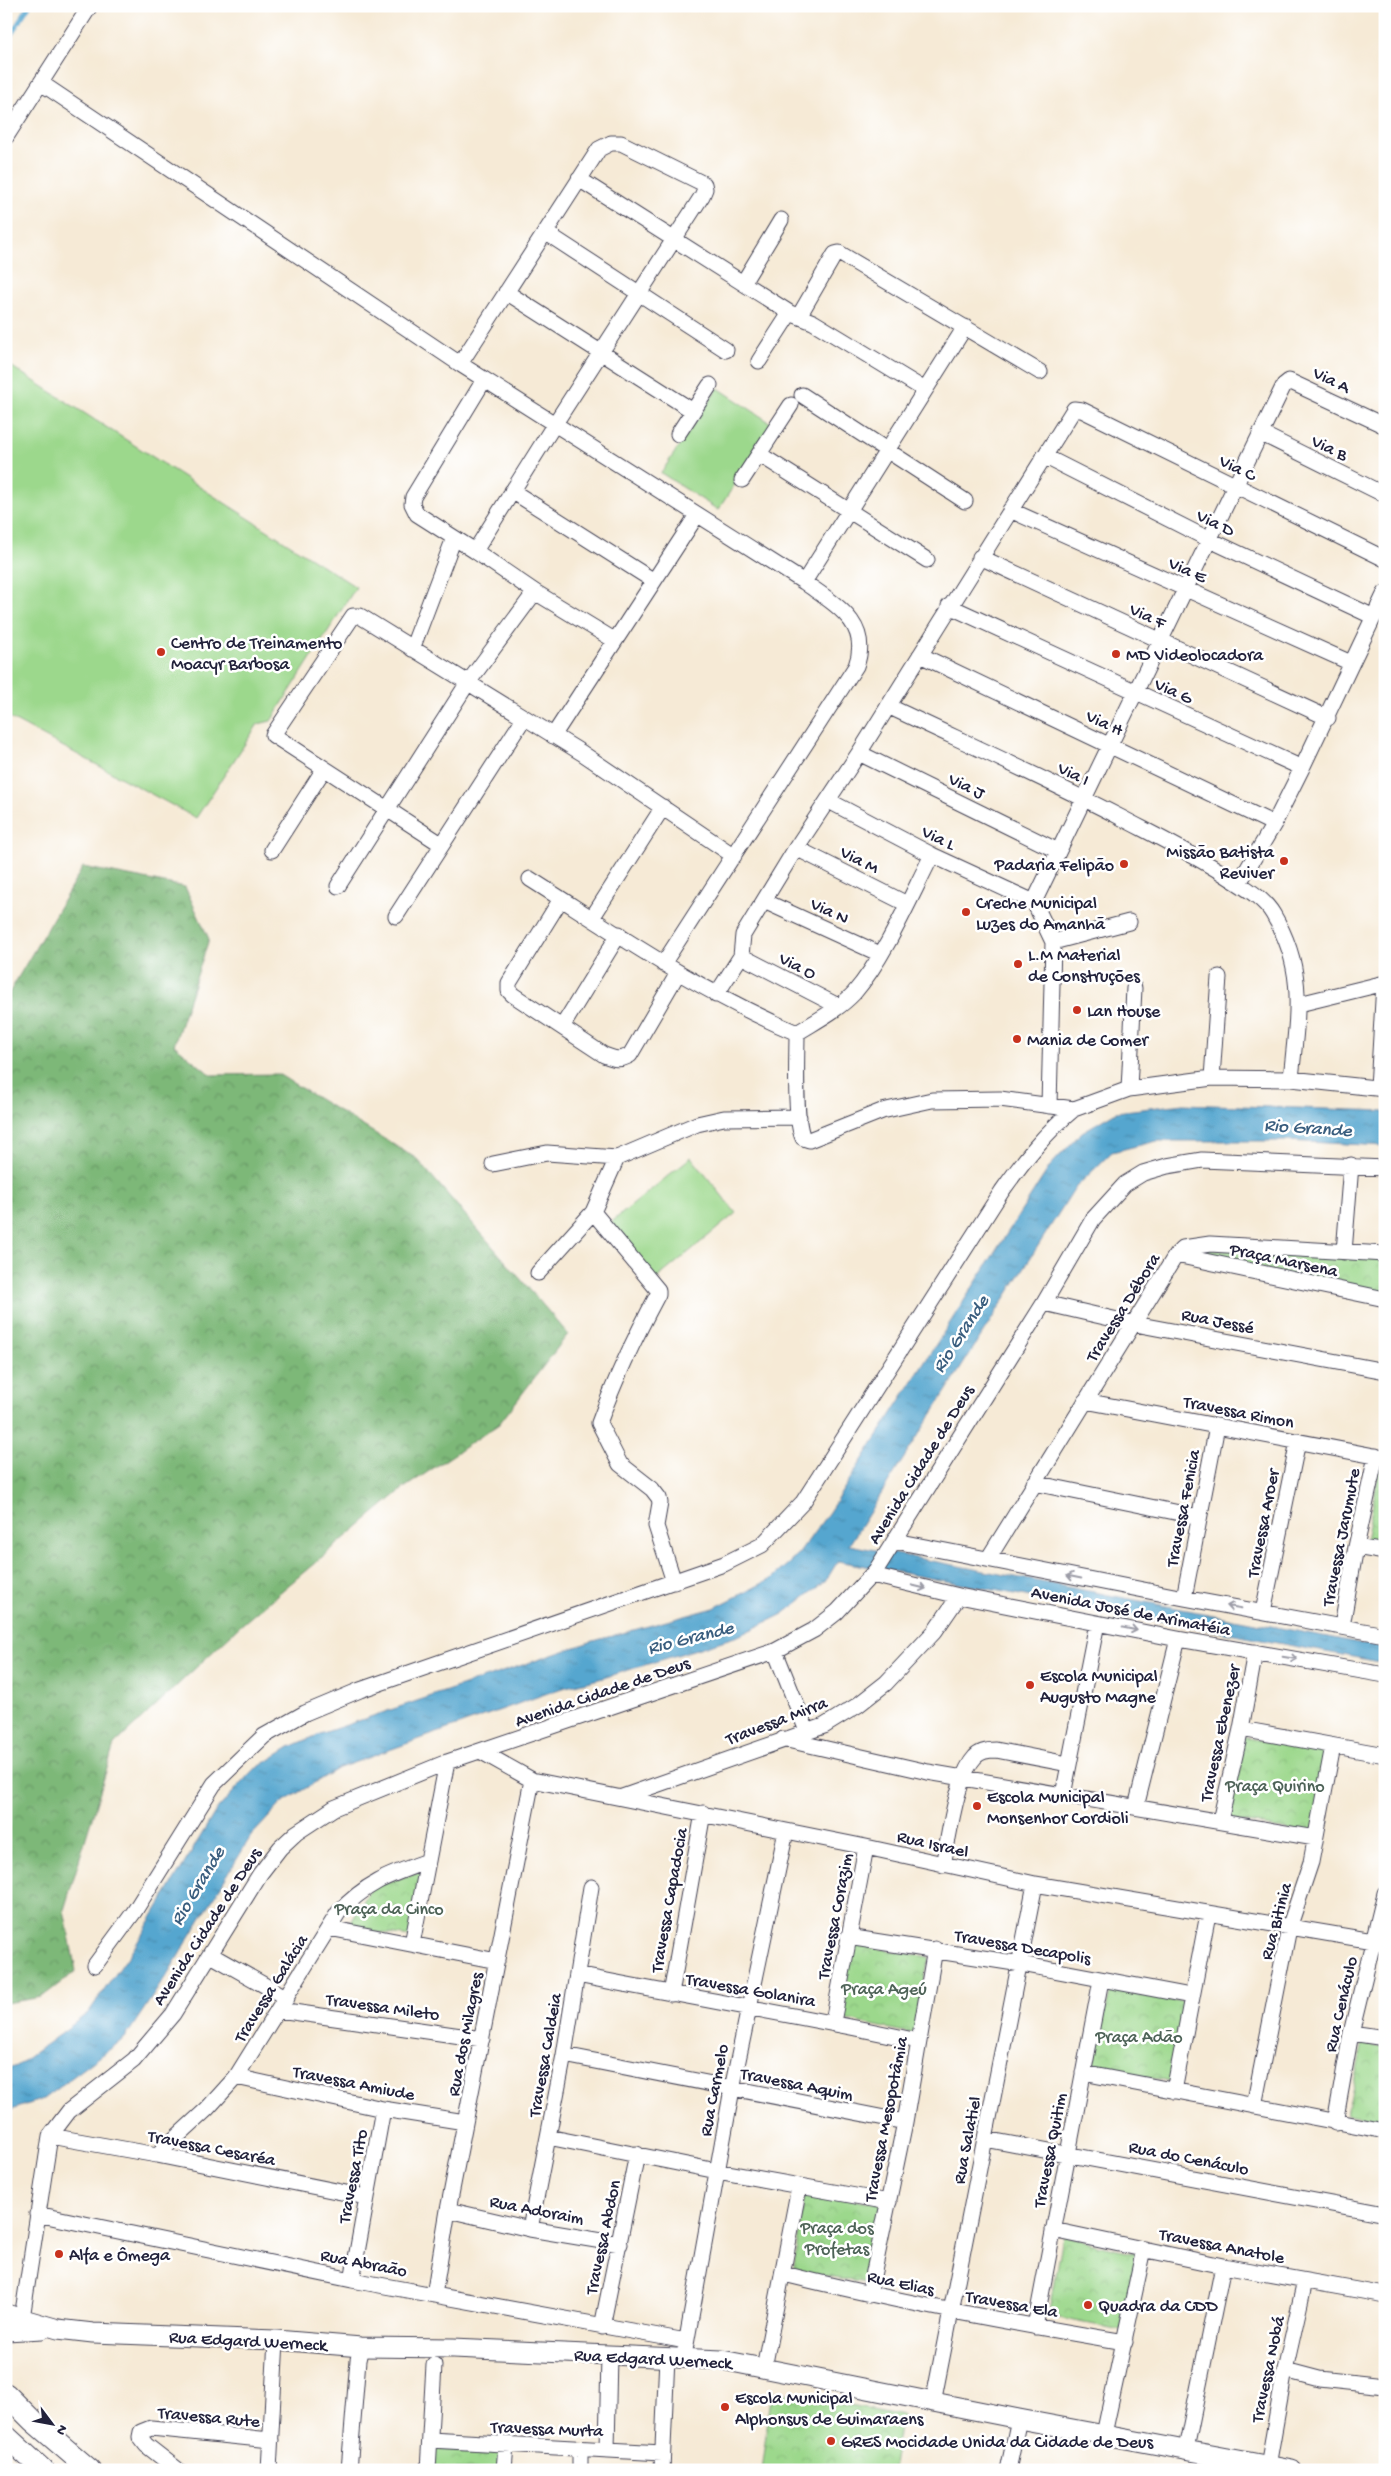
<svg xmlns="http://www.w3.org/2000/svg" width="1391" height="2476" font-family="'Gochi Hand',sans-serif">
<style>
.green{fill:#9cd88c;stroke:#5f7d64}
.forest{fill:url(#forest-crowns);stroke:#506d5a}
.park{fill:url(#park-crowns);stroke:#5f7d64}
.water{fill:url(#water-ripples);stroke:#3c6485}
.lines{fill:none;stroke-linecap:round;stroke-linejoin:round}
.stream{stroke:#55a6cf;stroke-width:4.5}
.minor-casing{stroke:#424052;stroke-width:17}
.major-casing{stroke:#424052;stroke-width:21}
.highway-casing{stroke:#424052;stroke-width:23}
.minor{stroke:#fff;stroke-width:15}
.major{stroke:#fff;stroke-width:19}
.highway{stroke:#fff;stroke-width:21}
.oneway{stroke:#9c9ca7}
.poi-dot{fill:#c8321e;stroke:#fff;stroke-width:2}
.labels{text-anchor:middle;stroke-width:5;stroke-linejoin:round;paint-order:stroke}
.street-label{font-size:18px;fill:#22223b;stroke:#fff}
.poi-label{font-size:18px;fill:#22223b;stroke:#fff;text-anchor:start}
.park-label{font-size:18px;fill:#4d6257;stroke:#fff}
.water-label{font-size:19px;font-style:italic;fill:#395d7e;stroke:#fff}
</style>
<defs>
<pattern id="forest-crowns" width="20" height="18" patternUnits="userSpaceOnUse" patternTransform="scale(1.25)"><rect width="20" height="18" fill="#7db878"/><path d="M2 6a3 3 0 1 1 6 0M12 15a3 3 0 1 1 6 0" fill="none" stroke="#669564"/></pattern>
<pattern id="park-crowns" width="20" height="18" patternUnits="userSpaceOnUse" patternTransform="scale(1.25)"><rect width="20" height="18" fill="#9cd88c"/><path d="M2 6a3 3 0 1 1 6 0M12 15a3 3 0 1 1 6 0" fill="none" stroke="#86b97a"/></pattern>
<pattern id="water-ripples" width="26" height="14" patternUnits="userSpaceOnUse" patternTransform="scale(1.25)"><rect width="26" height="14" fill="#55a6cf"/><path d="M2 4q2-2 4 0t4 0M15 11q2-2 4 0t4 0" fill="none" stroke="#4687a9"/></pattern>
</defs>
<rect width="100%" height="100%" fill="#fff"/>
<filter id="ink" filterUnits="userSpaceOnUse"><feTurbulence type="fractalNoise" baseFrequency=".02" numOctaves="2"/><feDisplacementMap in="SourceGraphic" scale="10" xChannelSelector="R" yChannelSelector="G"/><feConvolveMatrix kernelMatrix="1 2 1 2 8 2 1 2 1" color-interpolation-filters="sRGB"/></filter>
<filter id="wash" filterUnits="userSpaceOnUse"><feTurbulence type="fractalNoise" baseFrequency=".0096" numOctaves="4" result="noise"/><feDisplacementMap in="SourceGraphic" scale="20" xChannelSelector="R" yChannelSelector="G"/><feGaussianBlur stdDeviation="1.12" result="paint"/><feColorMatrix in="noise" values="0 0 0 0 0 0 0 0 0 0 0 0 0 0 0 0 0 1.4 0 .05"/><feComposite in="paint" operator="in"/></filter>
<g filter="url(#wash)">
<rect width="100%" height="100%" fill="#f6ead6"/>
<!-- green -->
<path class="green" d="M6 363 356 587 271 721 258 724 196 818 6 716Z
M718 388 774 425 718 510 661 473Z
M691 1157 736 1213 649 1285 603 1229Z"/>
<!-- forest -->
<path class="forest" d="M83 867 185 887 209 939 174 1045 211 1075 278 1074 417 1159 568 1334 499 1424 404 1488 240 1626 114 1745 64 1910 76 1971 42 1997 6 2003V998Z"/>
<!-- park -->
<path class="park" d="M1178 1247 1385 1257V1299Z
M1380 1464 1385 1465V1552L1365 1547Z
M1240 1737 1330 1751 1313 1835 1222 1818Z
M422 1872 410 1937 348 1928 372 1886Z
M853 1944 929 1957 914 2034 838 2018Z
M1111 1989 1184 2003 1171 2081 1092 2067Z
M1363 2043 1385 2047V2120L1347 2114Z
M805 2191 883 2204 868 2283 793 2272Z
M1063 2236 1139 2254 1121 2330 1049 2316Z
M772 2391 902 2416 892 2470H761Z
M434 2448 502 2451 501 2470H433Z"/>
<!-- water -->
<path class="water" d="M1183 1104 1385 1111V1146L1287 1141H1157L1112 1152 1074 1189 849 1545 1385 1648V1663L838 1561 825 1582 783 1614 738 1636 603 1678 562 1688 339 1768 283 1802 251 1836 170 1970 125 2038 43 2099 6 2112V2069L17 2066 88 2013 134 1948 215 1812 252 1771 290 1747 320 1734 590 1642 714 1608 771 1579 797 1556 829 1512 1050 1166 1082 1132 1116 1112Z"/>
<g class="lines">
<!-- stream -->
<path class="stream" d="M6 42 29 6"/>
</g>
</g>
<g filter="url(#ink)">
<g class="lines">
<defs>
<path id="minor" d="M41 83 460 364 804 582C834 604 872 623 856 666L663 964
M6 137 90 6
M579 179 790 313 813 322 925 390
M545 232 726 350
M743 283 781 220
M506 292 693 411
M799 316 835 254 839 253 1040 372
M759 361 790 313
M460 364 599 149 611 143H621L704 184 705 189 702 196 554 425 475 551 535 592 614 640
M802 395 965 501
M1260 433 1385 495
M678 434 710 385
M759 454 927 560
M1044 456 1208 539 1374 617
M742 480 791 405
M512 491 654 581
M1010 510 1351 663
M475 551 417 514 412 504 413 497 484 380
M980 557 1328 718
M804 582 965 327
M949 606 1302 768
M412 649 454 538
M920 655 1274 824
M888 706C966 743 1044 778 1120 817 1156 836 1193 854 1227 876 1242 886 1263 897 1273 914 1307 971 1297 1016 1291 1079
M553 736 697 515
M859 753 1058 851
M829 801 932 855 1034 902
M441 844 273 735 353 616H360L582 753 734 856
M796 848 907 904
M272 850 324 769
M530 879C617 934 702 993 797 1033
M1239 883 1274 824 1302 768 1385 593
M338 886 467 684 535 592
M561 899 509 983V991L513 995 604 1055C614 1059 620 1061 630 1055L678 973
M764 901 880 954
M396 916 524 718
M592 918 663 807
M1053 942 1129 922
M741 956 838 1006
M716 995 741 956 743 935 796 848 859 753 1074 409 1082 410 1385 559
M1299 1004 1385 983
M562 1027 619 934
M797 1033C797 1057 794 1119 803 1138L809 1140 882 1111 932 1100 1000 1099 1074 1109 1129 1089 1212 1078 1291 1079 1385 1089
M797 1033C816 1021 838 1010 854 993 885 957 910 898 932 855
M1212 1078 1219 977
M1378 1088 1384 983
M1129 1089 1134 988
M1049 1106 1053 942 1034 902 1284 385 1289 381 1385 426
M493 1164 547 1153 617 1158 697 1124 724 1118 799 1117
M593 1212 658 1290V1294C636 1335 615 1379 599 1423L620 1464 652 1489 659 1498 660 1503 656 1526 674 1582
M1344 1252 1351 1165
M1176 1255 1385 1299
M538 1273 593 1212 617 1158
M1044 1303 1135 1324 1385 1371
M1085 1401 1385 1458
M1034 1483 1199 1517
M895 1541 1184 1598 1385 1635
M1356 1547 1385 1552
M988 1559 1176 1255 1183 1248 1210 1244 1385 1254
M872 1575 959 1596 1178 1639 1385 1675
M1184 1598 1217 1426
M1263 1612 1298 1441
M1342 1626 1356 1547 1376 1456
M775 1651 807 1731
M1241 1729 1385 1755
M783 1739 928 1772 1315 1838
M482 1752 532 1780 866 1847 1035 1884 1385 1943
M1063 1795 1097 1623
M622 1797 824 1726 858 1705 886 1683 935 1631 959 1596
M1136 1807 1178 1639
M1220 1821 1241 1729 1255 1652
M943 1865C949 1837 956 1777 975 1757 980 1751 988 1750 996 1750L1068 1764
M329 1928 497 1961
M848 1937 1021 1964 1191 1996
M412 1944 447 1762
M211 1955 287 1998
M95 1965 134 1912 214 1784 264 1736 305 1713 360 1690 724 1564 762 1545 803 1502 1002 1191C1024 1160 1045 1133 1074 1109
M577 1975C691 1998 805 2016 918 2041
M671 1994 703 1813
M279 2010 482 2039
M833 2022 866 1847
M1351 2033 1385 2038
M564 2055 905 2122
M1083 2073 1385 2131
M236 2077 383 2109 465 2122
M1174 2091 1208 1914
M1254 2106 1289 1928 1311 1862 1333 1746
M1335 2123 1351 2033 1385 1893
M50 2136 157 2155 366 2197
M548 2137 717 2171 889 2202
M985 2139 1385 2214
M157 2155 207 2109 236 2077 338 1913C367 1882 389 1875 428 1861
M448 2210 530 2229 620 2244
M37 2214 352 2280 686 2341
M530 2229 564 2055 591 1887
M1053 2230 1223 2266 1385 2295
M784 2274C897 2302 1011 2323 1125 2342
M352 2280 383 2109
M434 2295 448 2210 532 1780
M869 2295 905 2122 935 1949
M22 2318 50 2136 69 2111 134 2060 173 2014 260 1874 280 1848 296 1833 334 1808 447 1762 775 1651 814 1630 837 1612 876 1570 1044 1303 1093 1219 1125 1184 1143 1173 1167 1166 1202 1160 1385 1168
M602 2327 637 2154
M1035 2327 1101 1980
M685 2350 732 2089 786 1831
M764 2368 799 2187
M1285 2370 1319 2379 1385 2386
M933 2403 1035 1884
M1104 2434 1144 2249
M430 2440 662 2453
M607 2449 609 2355
M1186 2449 1223 2266
M1268 2466 1285 2370 1305 2281
M178 2470 146 2445 140 2437 141 2432 151 2428 271 2440
M269 2470 276 2340
M349 2470 358 2360 361 2347
M428 2470 434 2365
M504 2470 506 2445
M580 2470V2449
M662 2470 667 2357
M1008 2470 1019 2419"/>
<path id="major" d="M6 2314 58 2329 93 2333 276 2340 361 2347 453 2348 722 2360 1019 2419 1292 2470
M6 2331 42 2329"/>
<path id="highway" d="M6 2394 33 2421 90 2470
M6 2436 43 2470"/>
</defs>
<!-- minor casing -->
<use href="#minor" class="minor-casing"/>
<!-- major casing -->
<use href="#major" class="major-casing"/>
<!-- highway casing -->
<use href="#highway" class="highway-casing"/>
<!-- minor -->
<use href="#minor" class="minor"/>
<!-- major -->
<use href="#major" class="major"/>
<!-- highway -->
<use href="#highway" class="highway"/>
</g>
<!-- one-way arrows -->
<defs><path id="oneway-shaft" d="M-6 0H5M1.5-3L5.5 0L1.5 3" fill="none" stroke-width="1.6" stroke-linecap="round" stroke-linejoin="round" transform="scale(1.25)"/></defs>
<g class="oneway">
<use href="#oneway-shaft" transform="translate(1074 1577) rotate(-169)"/>
<use href="#oneway-shaft" transform="translate(919 1587) rotate(14)"/>
<use href="#oneway-shaft" transform="translate(1234 1607) rotate(-170)"/>
<use href="#oneway-shaft" transform="translate(1130 1629) rotate(11)"/>
<use href="#oneway-shaft" transform="translate(1290 1658) rotate(10)"/>
</g>
</g>
<!-- markers -->
<g class="poi-dot">
<circle cx="161" cy="652" r="5"/>
<circle cx="1116" cy="654" r="5"/>
<circle cx="1284" cy="861" r="5"/>
<circle cx="1124" cy="864" r="5"/>
<circle cx="966" cy="912" r="5"/>
<circle cx="1018" cy="964" r="5"/>
<circle cx="1077" cy="1010" r="5"/>
<circle cx="1017" cy="1039" r="5"/>
<circle cx="1030" cy="1685" r="5"/>
<circle cx="977" cy="1806" r="5"/>
<circle cx="59" cy="2254" r="5"/>
<circle cx="1088" cy="2305" r="5"/>
<circle cx="725" cy="2407" r="5"/>
<circle cx="831" cy="2441" r="5"/>
</g>
<g class="labels">
<!-- street labels -->
<g class="street-label">
<text transform="translate(1332 379) rotate(26)" y="6">Via A</text>
<text transform="translate(1330 447) rotate(26)" y="6">Via B</text>
<text transform="translate(1238 467) rotate(26)" y="6">Via C</text>
<text transform="translate(1216 522) rotate(26)" y="6">Via D</text>
<text transform="translate(1188 569) rotate(24)" y="6">Via E</text>
<text transform="translate(1148 615) rotate(25)" y="6">Via F</text>
<text transform="translate(1174 690) rotate(24)" y="6">Via G</text>
<text transform="translate(1105 722) rotate(25)" y="6">Via H</text>
<text transform="translate(1074 773) rotate(26)" y="6">Via I</text>
<text transform="translate(967 785) rotate(26)" y="6">Via J</text>
<text transform="translate(939 837) rotate(26)" y="6">Via L</text>
<text transform="translate(860 859) rotate(27)" y="6">Via M</text>
<text transform="translate(830 910) rotate(25)" y="6">Via N</text>
<text transform="translate(798 965) rotate(27)" y="6">Via O</text>
<text transform="translate(1284 1259) rotate(12)" y="6">Praça Marsena</text>
<text transform="translate(1122 1307) rotate(-58)" y="6">Travessa Débora</text>
<text transform="translate(1218 1320) rotate(11)" y="6">Rua Jessé</text>
<text transform="translate(1239 1411) rotate(11)" y="6">Travessa Rimon</text>
<text transform="translate(920 1464) rotate(-58)" y="6">Avenida Cidade de Deus</text>
<text transform="translate(1182 1508) rotate(-79)" y="6">Travessa Fenicia</text>
<text transform="translate(1262 1523) rotate(-79)" y="6">Travessa Aroer</text>
<text transform="translate(1340 1537) rotate(-79)" y="6">Travessa Jarumute</text>
<text transform="translate(1131 1610) rotate(11)" y="6">Avenida José de Arimatéia</text>
<text transform="translate(602 1691) rotate(-19)" y="6">Avenida Cidade de Deus</text>
<text transform="translate(776 1720) rotate(-21)" y="6">Travessa Mirra</text>
<text transform="translate(1219 1733) rotate(-78)" y="6">Travessa Ebenezer</text>
<text transform="translate(933 1843) rotate(13)" y="6">Rua Israel</text>
<text transform="translate(668 1900) rotate(-80)" y="6">Travessa Capadocia</text>
<text transform="translate(834 1916) rotate(-79)" y="6">Travessa Corazim</text>
<text transform="translate(1275 1921) rotate(-75)" y="6">Rua Bitinia</text>
<text transform="translate(206 1926) rotate(-57)" y="6">Avenida Cidade de Deus</text>
<text transform="translate(1023 1946) rotate(10)" y="6">Travessa Decapolis</text>
<text transform="translate(270 1988) rotate(-58)" y="6">Travessa Galácia</text>
<text transform="translate(751 1989) rotate(10)" y="6">Travessa Golanira</text>
<text transform="translate(1340 2004) rotate(-77)" y="6">Rua Cenáculo</text>
<text transform="translate(383 2006) rotate(8)" y="6">Travessa Mileto</text>
<text transform="translate(464 2034) rotate(-79)" y="6">Rua dos Milagres</text>
<text transform="translate(544 2055) rotate(-80)" y="6">Travessa Caldeia</text>
<text transform="translate(354 2082) rotate(11)" y="6">Travessa Amiude</text>
<text transform="translate(797 2083) rotate(11)" y="6">Travessa Aquim</text>
<text transform="translate(713 2090) rotate(-79)" y="6">Rua Carmelo</text>
<text transform="translate(885 2119) rotate(-79)" y="6">Travessa Mesopotâmia</text>
<text transform="translate(966 2140) rotate(-79)" y="6">Rua Salatiel</text>
<text transform="translate(212 2147) rotate(11)" y="6">Travessa Cesaréa</text>
<text transform="translate(1049 2150) rotate(-79)" y="6">Travessa Quitim</text>
<text transform="translate(1189 2157) rotate(11)" y="6">Rua do Cenáculo</text>
<text transform="translate(352 2176) rotate(-79)" y="6">Travessa Tito</text>
<text transform="translate(537 2209) rotate(11)" y="6">Rua Adoraim</text>
<text transform="translate(602 2237) rotate(-78)" y="6">Travessa Abdon</text>
<text transform="translate(1222 2245) rotate(11)" y="6">Travessa Anatole</text>
<text transform="translate(364 2262) rotate(11)" y="6">Rua Abraão</text>
<text transform="translate(901 2282) rotate(12)" y="6">Rua Elias</text>
<text transform="translate(1012 2303) rotate(10)" y="6">Travessa Ela</text>
<text transform="translate(248 2340) rotate(3)" y="6">Rua Edgard Werneck</text>
<text transform="translate(653 2358) rotate(3)" y="6">Rua Edgard Werneck</text>
<text transform="translate(1267 2369) rotate(-78)" y="6">Travessa Nobá</text>
<text transform="translate(209 2416) rotate(5)" y="6">Travessa Rute</text>
<text transform="translate(547 2428) rotate(2)" y="6">Travessa Murta</text>
</g>
<!-- poi labels -->
<g class="poi-label">
<text x="171" y="648">Centro de Treinamento<tspan x="171" dy="21">Moacyr Barbosa</tspan></text>
<text x="1126" y="660">MD Videolocadora</text>
<text x="1274" y="857" text-anchor="end">Missão Batista<tspan x="1274" dy="21">Reviver</tspan></text>
<text x="1114" y="870" text-anchor="end">Padaria Felipão</text>
<text x="976" y="908">Creche Municipal<tspan x="976" dy="21">Luzes do Amanhã</tspan></text>
<text x="1028" y="960">L.M Material<tspan x="1028" dy="21">de Construções</tspan></text>
<text x="1087" y="1016">Lan House</text>
<text x="1027" y="1045">Mania de Comer</text>
<text x="1040" y="1681">Escola Municipal<tspan x="1040" dy="21">Augusto Magne</tspan></text>
<text x="987" y="1802">Escola Municipal<tspan x="987" dy="21">Monsenhor Cordioli</tspan></text>
<text x="69" y="2260">Alfa e Ômega</text>
<text x="1098" y="2311">Quadra da CDD</text>
<text x="735" y="2403">Escola Municipal<tspan x="735" dy="21">Alphonsus de Guimaraens</tspan></text>
<text x="841" y="2447">GRES Mocidade Unida da Cidade de Deus</text>
</g>
<!-- park labels -->
<g class="park-label">
<text x="1275" y="1791">Praça Quirino</text>
<text x="389" y="1914">Praça da Cinco</text>
<text x="884" y="1994">Praça Ageú</text>
<text x="1139" y="2042">Praça Adão</text>
<text x="837" y="2233">Praça dos<tspan x="837" dy="21">Profetas</tspan></text>
</g>
<!-- water labels -->
<g class="water-label">
<text transform="translate(1308 1126) rotate(4)" y="7">Rio Grande</text>
<text transform="translate(959 1333) rotate(-57)" y="7">Rio Grande</text>
<text transform="translate(690 1636) rotate(-14)" y="7">Rio Grande</text>
<text transform="translate(196 1885) rotate(-59)" y="7">Rio Grande</text>
</g>
</g>
<!-- margin -->
<rect width="1391" height="2476" fill="none" stroke="#fff" stroke-width="25"/>
<!-- north arrow -->
<g transform="translate(52 2424) rotate(122)" stroke="#ffffff" stroke-width="4" paint-order="stroke">
<path d="M0-4L9 19L0 12L-9 19Z" fill="#22223b"/>
<text y="-8" font-size="14" font-weight="bold" text-anchor="middle" fill="#22223b">N</text>
</g>
</svg>
